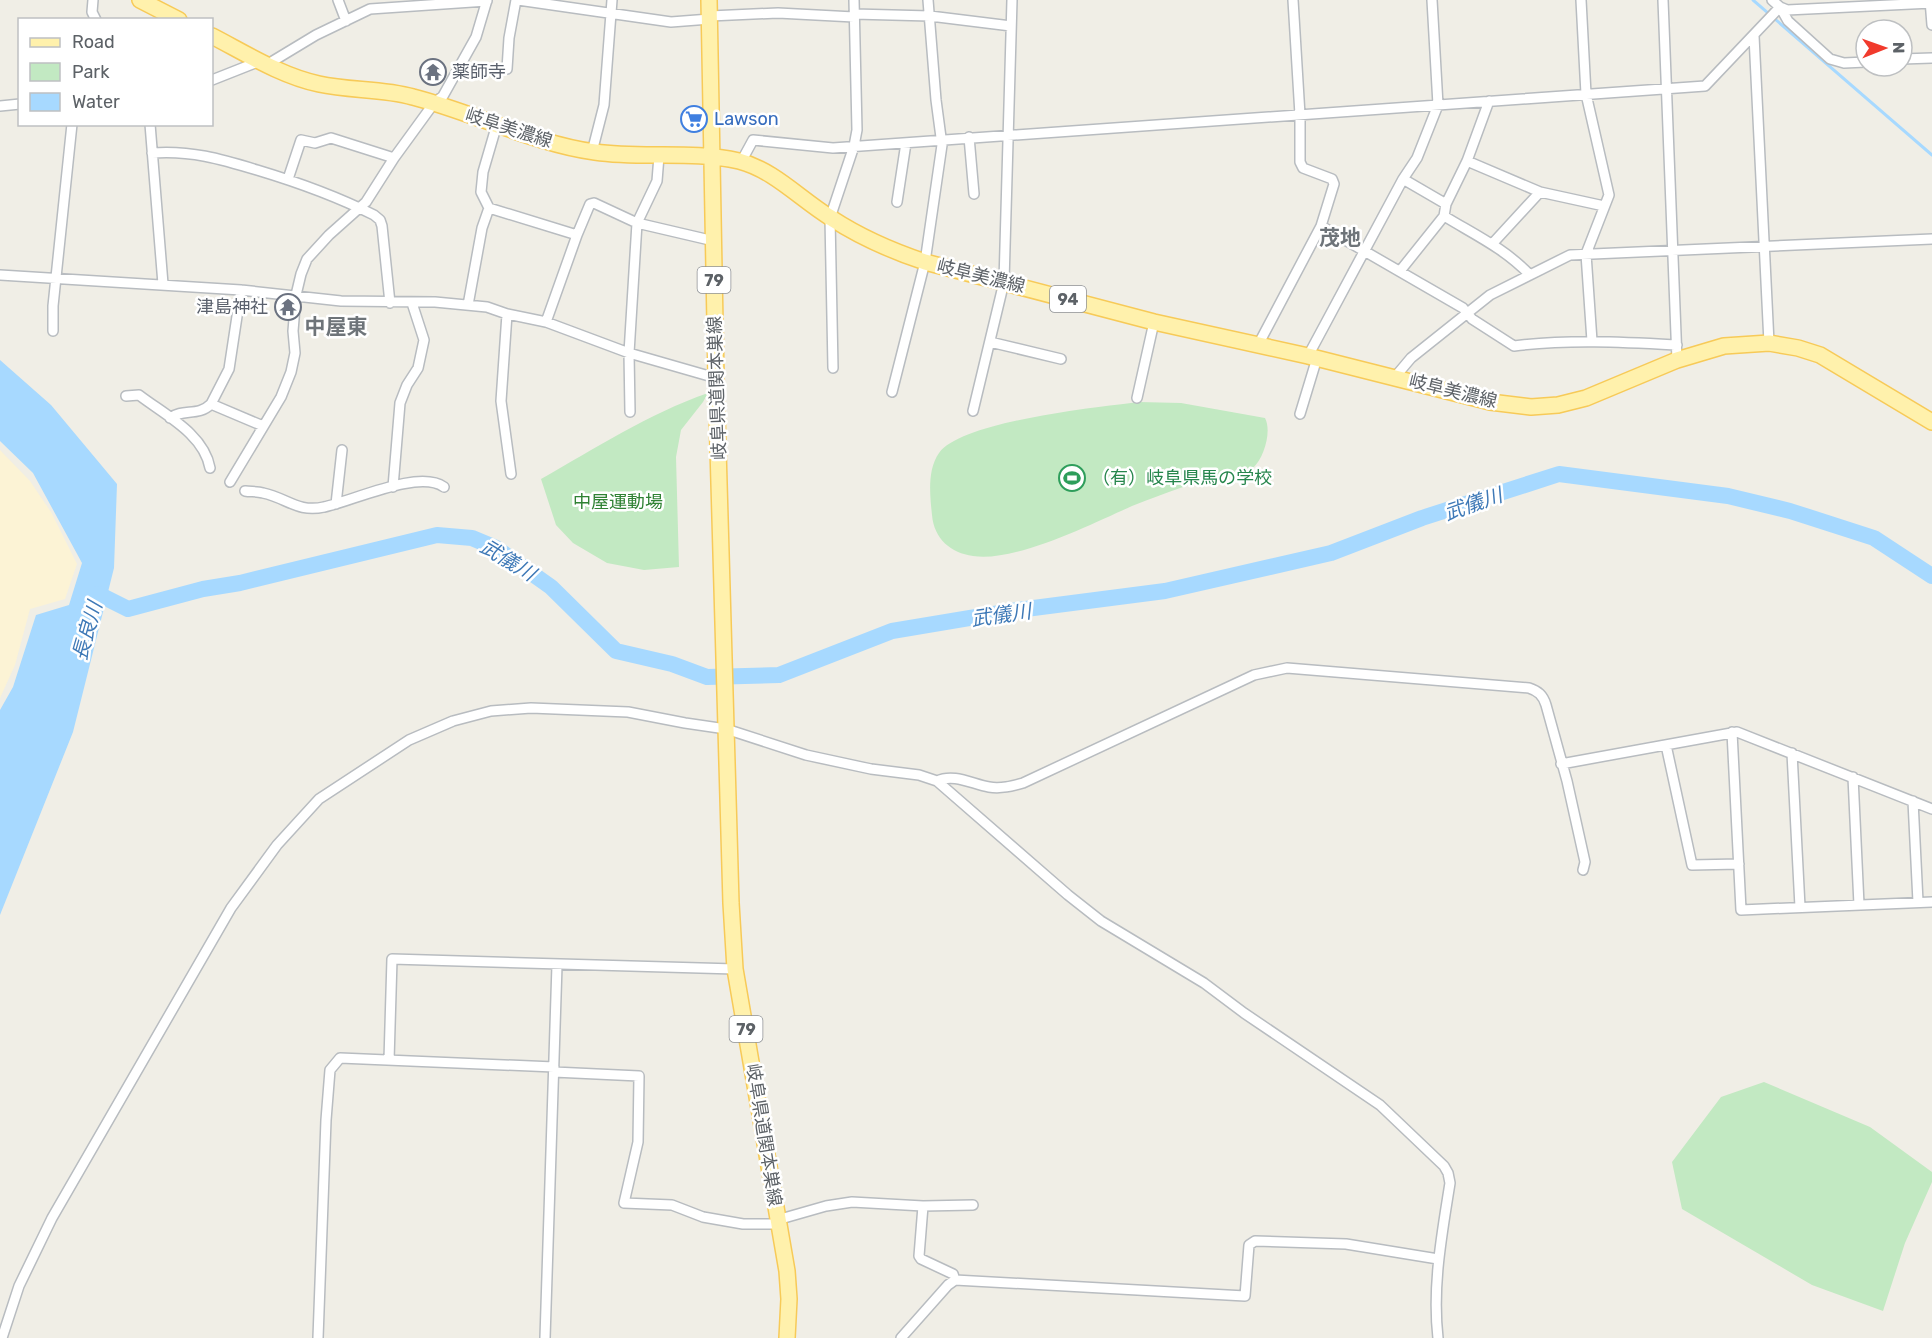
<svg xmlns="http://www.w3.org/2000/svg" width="1932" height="1338" font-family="Rubik,'Noto Sans JP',sans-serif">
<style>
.green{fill:#c2e9c2}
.sand{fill:#fcf3d5}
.water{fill:#a7d9ff}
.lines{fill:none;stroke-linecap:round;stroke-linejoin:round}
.stream{stroke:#a7d9ff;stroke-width:3}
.river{stroke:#a7d9ff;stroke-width:16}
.street-casing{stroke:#b8bcc0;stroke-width:12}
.primary-casing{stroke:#f7ca58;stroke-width:18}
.street{stroke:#fff;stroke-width:9}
.primary{stroke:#fff1ac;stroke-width:15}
.labels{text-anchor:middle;stroke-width:5;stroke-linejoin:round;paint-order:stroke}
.shield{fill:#fff;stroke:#8e9195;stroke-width:1.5}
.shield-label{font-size:16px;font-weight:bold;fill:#5d6267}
.worship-label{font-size:18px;fill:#5b616d;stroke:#fff;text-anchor:start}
.shop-label{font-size:18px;fill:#366cbe;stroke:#fff;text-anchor:start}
.street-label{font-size:18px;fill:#5d6267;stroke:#fff}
.leisure-label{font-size:18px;fill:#27864d;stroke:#fff;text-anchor:start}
.park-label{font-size:18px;fill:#308234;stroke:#fff}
.water-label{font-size:20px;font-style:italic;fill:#3e79b7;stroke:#fff}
.quarter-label{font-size:21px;font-weight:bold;fill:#6e7479;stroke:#fff}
</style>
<rect width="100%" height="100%" fill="#f0eee6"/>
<!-- green -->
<path class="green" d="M708 393 703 402 681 430 676 457 679 567 644 570 607 563 573 543 556 525 541 479C596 448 648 414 708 393Z
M1139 402 1181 403 1265 418C1272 431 1264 458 1253 468 1248 472 1195 483 1183 487 1166 493 1149 499 1132 506 1094 523 1014 563 973 556 951 553 934 539 932 515 930 496 927 470 939 453 962 421 1099 407 1139 402Z
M1764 1082 1870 1127 1932 1172V1182L1905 1243 1883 1311 1812 1285 1682 1209 1672 1162 1721 1097Z"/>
<!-- sand -->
<path class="sand" d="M0 450 30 481 51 512 77 564 65 599 30 609 15 665 0 698Z"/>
<!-- water -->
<path class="water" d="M0 360 51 405 117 484 114 568 73 732 0 915V710L13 687 36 615 69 605 82 563 33 473 0 441Z"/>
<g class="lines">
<!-- stream -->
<path class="stream" d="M1753 0 1932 155"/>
<!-- river -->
<path class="river" d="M98 594 128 609 203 589 240 583 437 535 472 538 496 548 551 587 616 651 672 664 707 677 779 675 892 631 1018 610 1165 591 1331 553 1422 518 1559 474 1728 496 1790 511 1874 538 1932 576"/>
<defs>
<path id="street" d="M93 0 92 12 96 20
M338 0 346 21
M518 0 671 22 710 19
M1581 0 1586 94 1609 195 1586 254 1592 341
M1663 0 1677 360
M1772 0 1780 7 1788 21 1830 59 1844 63 1866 62
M1930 0 1932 25
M1780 7 1787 10 1932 3
M854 14 930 16 1011 26
M710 16 778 13 854 17
M1754 36 1769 343
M1902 59 1932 58
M268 64 316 35 370 9 487 1
M507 69 509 38 516 0
M212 80 260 61
M0 106 20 104
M150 124 163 284
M969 137 974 194
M592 152 604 105 612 0
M152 153C190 150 221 159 257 170 297 182 336 196 374 215L380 220 382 226 390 303
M1467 161 1540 192 1604 206
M741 162 753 140 833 148 1705 86 1780 7
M288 179 301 140 315 143 331 138 394 158
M1403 179 1446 204
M897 202 906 143
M489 208 577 235
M1444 216C1475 235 1504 248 1530 275
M1321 226 1463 308 1472 319 1514 346C1569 339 1622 342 1677 345
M1493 243 1540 192
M1400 271 1444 216 1446 204 1467 161 1489 101
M0 275 241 290 341 301 435 302 487 307 507 314 546 322 629 353 716 378
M241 290 229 369 211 404 263 426
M468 305 482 228 489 208 481 192 483 172 497 124
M507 314 501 401 511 474
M546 322 577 235 590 204 594 203 637 223 657 181 659 156
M53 331V306L72 124
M990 342 1061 359
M1258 345 1321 226 1334 184 1332 179 1303 168 1300 162V115L1293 0
M1308 356 1403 179 1417 158 1438 105 1432 0
M833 368 830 218 854 146 857 130 854 0
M1395 377 1411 358 1490 295 1570 255 1932 239
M892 392 925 262 942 145 936 100 928 0
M126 396 139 395C165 415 204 434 210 468
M1137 398 1154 322
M973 411 1004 282 1012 0
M630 412 629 353 637 223 714 241
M1300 414 1317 358
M170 418C183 408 198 417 211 404
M230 482 281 397 291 372 295 353 293 331 296 295 301 274 307 259 329 235 366 202 394 158 434 103 443 96 476 37 487 0
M393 487 400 403 407 385 418 368 424 340 412 303
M245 491C251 492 257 491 263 493 287 498 298 513 324 507 353 501 419 469 444 487
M336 504 342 450
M1732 732 1741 910 1932 902
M1666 745 1692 865 1739 864
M1792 753 1800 907
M1561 764 1737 732 1932 809
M1853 777 1859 905
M937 781C954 773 972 784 989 787 1001 789 1012 786 1023 783L1254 675 1287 668 1529 688C1538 691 1543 695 1546 705L1567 781 1585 862 1583 870
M1913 801 1918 902
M389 1060 392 959 735 969
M554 1072 639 1076 638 1142 624 1203 672 1205 703 1217 743 1224H778
M923 1206 919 1256 921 1259 953 1274 955 1280
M777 1220 826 1206 852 1202 923 1206 973 1205
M2 1338 19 1286 52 1218 231 908 277 845 319 799 409 740 453 721 491 711 531 708 628 712 685 723 726 729 806 755 871 769 919 775 937 781 1068 895 1101 921 1204 983 1244 1013 1380 1105 1444 1166 1448 1173 1450 1183C1442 1234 1432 1286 1438 1338
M318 1338 326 1120 330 1070 340 1058 554 1067
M545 1338 557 965
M901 1338 948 1285 955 1280 1245 1296 1249 1245 1255 1241 1346 1244 1438 1259"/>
<path id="primary" d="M140 0 179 20
M709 0 716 378 731 903 735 969 787 1271 789 1299 787 1338
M212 36C245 53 281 76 319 84 350 91 382 88 413 97 472 112 535 144 595 152 642 159 692 150 739 161 774 170 800 199 831 218 860 237 892 251 925 262L1154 322 1308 356 1490 402 1531 407 1558 405 1586 398 1677 360 1724 346 1769 343 1798 348 1820 355 1932 422"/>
</defs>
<!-- street casing -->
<use href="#street" class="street-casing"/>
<!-- primary casing -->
<use href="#primary" class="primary-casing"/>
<!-- street -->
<use href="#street" class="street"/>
<!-- primary -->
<use href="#primary" class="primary"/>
</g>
<!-- icons -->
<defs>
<symbol id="temple-ring" viewBox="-11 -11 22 22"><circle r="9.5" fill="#fff" stroke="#6b7280" stroke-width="1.5"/><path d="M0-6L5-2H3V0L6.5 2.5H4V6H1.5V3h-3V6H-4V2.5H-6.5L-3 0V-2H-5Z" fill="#6b7280"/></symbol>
<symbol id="supermarket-ring" viewBox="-11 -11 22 22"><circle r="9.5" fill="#fff" stroke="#3f7fe0" stroke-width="1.5"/><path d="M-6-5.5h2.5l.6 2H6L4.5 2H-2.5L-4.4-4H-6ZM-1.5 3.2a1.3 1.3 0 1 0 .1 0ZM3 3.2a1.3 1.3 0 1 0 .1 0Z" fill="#3f7fe0"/></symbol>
<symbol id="stadium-ring" viewBox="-11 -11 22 22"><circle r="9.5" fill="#fff" stroke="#2e9e5b" stroke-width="1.5"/><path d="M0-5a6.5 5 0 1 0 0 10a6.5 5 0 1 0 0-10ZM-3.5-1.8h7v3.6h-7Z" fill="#2e9e5b"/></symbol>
</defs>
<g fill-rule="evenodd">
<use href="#temple-ring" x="418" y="57" width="30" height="30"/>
<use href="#supermarket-ring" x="679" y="104" width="30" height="30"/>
<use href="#temple-ring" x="273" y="292" width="30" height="30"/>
<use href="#stadium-ring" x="1057" y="463" width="30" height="30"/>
</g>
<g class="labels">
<!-- shield labels -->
<g class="shield">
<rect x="697.5" y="267" width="33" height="26" rx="4.5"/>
<rect x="1050" y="286" width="36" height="26" rx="4.5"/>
<rect x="729.5" y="1016" width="33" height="26" rx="4.5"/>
</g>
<g class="shield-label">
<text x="714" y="286">79</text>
<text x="1068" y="305">94</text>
<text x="746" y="1035">79</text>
</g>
<!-- worship labels -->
<g class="worship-label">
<text x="452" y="78">薬師寺</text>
<text x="268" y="313" text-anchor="end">津島神社</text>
</g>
<!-- shop labels -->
<g class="shop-label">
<text x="714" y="125">Lawson</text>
</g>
<!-- street labels -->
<g class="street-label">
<text transform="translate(509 128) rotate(18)" y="6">岐阜美濃線</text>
<text transform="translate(981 276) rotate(14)" y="6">岐阜美濃線</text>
<text transform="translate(717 388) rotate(-92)" y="6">岐阜県道関本巣線</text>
<text transform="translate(1453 391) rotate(14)" y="6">岐阜美濃線</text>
<text transform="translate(764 1135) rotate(81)" y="6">岐阜県道関本巣線</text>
</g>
<!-- leisure labels -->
<g class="leisure-label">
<text x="1092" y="484">（有）岐阜県馬の学校</text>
</g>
<!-- park labels -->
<g class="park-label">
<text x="618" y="508">中屋運動場</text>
</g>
<!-- water labels -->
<g class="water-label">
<text transform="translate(1473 504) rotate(-19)" y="7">武儀川</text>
<text transform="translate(508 560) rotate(31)" y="7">武儀川</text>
<text transform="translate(1001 615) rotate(-8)" y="7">武儀川</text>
<text transform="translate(87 631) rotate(-74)" y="7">長良川</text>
</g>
<!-- quarter labels -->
<g class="quarter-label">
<text x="1340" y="245">茂地</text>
<text x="336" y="334">中屋東</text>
</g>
</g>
<!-- legend -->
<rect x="18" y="18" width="195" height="108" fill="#ffffff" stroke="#bec0c2" stroke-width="1.5"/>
<rect x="30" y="38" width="30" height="9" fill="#fff1ac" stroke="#bec0c2" stroke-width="1.5"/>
<text x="72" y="48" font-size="18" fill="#5d6267">Road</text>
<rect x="30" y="63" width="30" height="18" fill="#c2e9c2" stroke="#bec0c2" stroke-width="1.5"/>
<text x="72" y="78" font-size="18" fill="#5d6267">Park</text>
<rect x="30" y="93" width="30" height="18" fill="#a7d9ff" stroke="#bec0c2" stroke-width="1.5"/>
<text x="72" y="108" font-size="18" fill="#5d6267">Water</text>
<!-- north arrow -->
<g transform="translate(1884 48) rotate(89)"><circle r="28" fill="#ffffff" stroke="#bec0c2" stroke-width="1.5"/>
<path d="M0-4.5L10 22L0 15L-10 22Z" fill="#f13a2c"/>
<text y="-9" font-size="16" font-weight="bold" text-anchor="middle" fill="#5d6267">N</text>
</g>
</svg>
